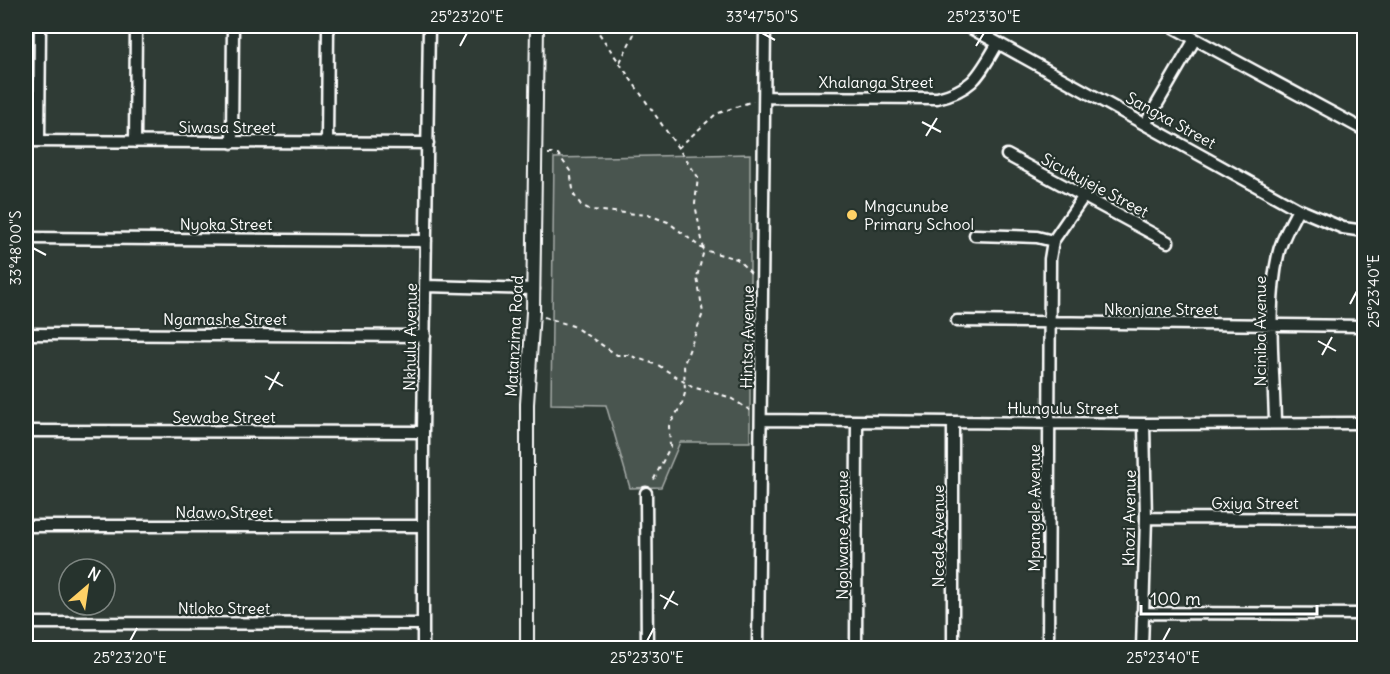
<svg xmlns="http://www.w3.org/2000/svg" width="1390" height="674" font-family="Delius,sans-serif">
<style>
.green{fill:#4a544f;stroke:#a4aaa7;stroke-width:1.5}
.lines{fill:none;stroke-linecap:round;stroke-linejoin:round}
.minor-casing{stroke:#fff;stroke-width:15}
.tertiary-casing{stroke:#fff;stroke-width:16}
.path{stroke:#fff;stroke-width:2;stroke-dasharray:4.5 4.5;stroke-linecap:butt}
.minor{stroke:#26332d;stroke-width:10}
.tertiary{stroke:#26332d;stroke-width:12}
.ticks{fill:none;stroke:#fff;stroke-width:2}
.poi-dot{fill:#ffd166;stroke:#26332d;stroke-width:2}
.labels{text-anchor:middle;stroke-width:4.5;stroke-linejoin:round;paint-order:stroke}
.street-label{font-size:16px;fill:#fff;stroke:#26332d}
.poi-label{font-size:16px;fill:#fff;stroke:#26332d;text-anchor:start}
.neatline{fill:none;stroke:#fff;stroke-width:2}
.ticks-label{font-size:15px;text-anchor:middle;fill:#fff}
</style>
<rect width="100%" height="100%" fill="#2f3b35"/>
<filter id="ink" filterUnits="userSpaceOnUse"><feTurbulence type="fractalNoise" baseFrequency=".0167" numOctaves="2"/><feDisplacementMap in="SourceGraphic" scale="12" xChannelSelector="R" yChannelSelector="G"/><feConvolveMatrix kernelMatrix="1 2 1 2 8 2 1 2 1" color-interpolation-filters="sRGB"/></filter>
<g filter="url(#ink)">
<!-- green -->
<path class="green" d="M750 154V442H680L661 487 630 488 606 405 551 404 554 158Z"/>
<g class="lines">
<defs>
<path id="minor" d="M967 26 1298 209 1343 228 1364 231
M1171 26 1364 130
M765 97 937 98C975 89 979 74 998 43
M1146 123 1195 39
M26 141 428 143
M39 141 40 26
M135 142 136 26
M232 143 233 26
M327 143 328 26
M1007 155 1168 242
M975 235 1037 237 1053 241
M26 238 426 241
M426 286 534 289
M957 321 1364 326
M26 334 425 336
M761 420 1144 424 1364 423
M953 422V648
M1275 422C1274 368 1266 309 1278 255 1281 239 1291 224 1298 209
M26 431 423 432
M646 493 647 648
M1146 518 1364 519
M26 526H423
M1142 613 1364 614
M26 623 423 624
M423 648V432L429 26
M758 648 765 26
M856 648 857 421
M1048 648 1050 259 1053 241 1084 196
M1142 648 1146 518 1144 424"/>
<path id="tertiary" d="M527 648V404L533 312 537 26"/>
</defs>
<!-- minor casing -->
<use href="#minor" class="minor-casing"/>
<!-- tertiary casing -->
<use href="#tertiary" class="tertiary-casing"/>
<!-- path -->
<path class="path" d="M594 26 698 177 695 204 704 250 697 277 703 313 684 364 685 393 682 404 669 426 670 447 652 483
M620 62 638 26
M678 148 716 114 753 101
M548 154H558L570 171 574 195 581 205 591 210 648 215 668 222 704 250 737 259 752 274
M544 317 573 326 617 355H628L658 365 692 387 729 397 751 411"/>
<!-- minor -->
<use href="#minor" class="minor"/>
<!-- tertiary -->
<use href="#tertiary" class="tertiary"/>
</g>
</g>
<!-- ticks -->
<path class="ticks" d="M762 33 775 40M460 46 467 33M976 46 984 33M922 122 941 132M926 136 937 118M33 248 46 255M1350 304 1357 291M1318 341 1336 351M1322 355 1332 337M265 376 283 386M269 390 279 372M660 595 678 605M664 609 674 591M130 641 137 628M647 641 654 628M1163 641 1170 628"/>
<!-- markers -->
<circle class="poi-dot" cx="852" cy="215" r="6"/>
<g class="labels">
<!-- street labels -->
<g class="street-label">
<text x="876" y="88">Xhalanga Street</text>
<text transform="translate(1171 120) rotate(29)" y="6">Sangxa Street</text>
<text x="227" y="133">Siwasa Street</text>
<text transform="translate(1095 185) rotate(28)" y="6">Sicukujeje Street</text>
<text x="226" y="230">Nyoka Street</text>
<text x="1161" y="315">Nkonjane Street</text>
<text x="225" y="325">Ngamashe Street</text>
<text transform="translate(1260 331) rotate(-90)" y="6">Nciniba Avenue</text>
<text transform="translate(514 336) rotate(-87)" y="6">Matanzima Road</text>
<text transform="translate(410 337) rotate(-89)" y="6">Nkhulu Avenue</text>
<text transform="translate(747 337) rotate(-89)" y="6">Hintsa Avenue</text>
<text x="1063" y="414">Hlungulu Street</text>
<text x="224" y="423">Sewabe Street</text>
<text x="1255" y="509">Gxiya Street</text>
<text transform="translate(1034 508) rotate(-90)" y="6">Mpangele Avenue</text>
<text x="224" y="518">Ndawo Street</text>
<text transform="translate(1129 518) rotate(-89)" y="6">Khozi Avenue</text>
<text transform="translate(842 535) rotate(-90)" y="6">Ngolwane Avenue</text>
<text transform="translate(938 536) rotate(-90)" y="6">Ncede Avenue</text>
<text x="224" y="614">Ntloko Street</text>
</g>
<!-- poi labels -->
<g class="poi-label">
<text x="864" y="212">Mngcunube<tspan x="864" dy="18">Primary School</tspan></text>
</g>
</g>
<!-- margin -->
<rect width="1390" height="674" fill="none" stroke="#26332d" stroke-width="66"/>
<!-- north arrow -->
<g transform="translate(87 587) rotate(29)"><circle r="28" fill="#26332d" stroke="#7d8581" stroke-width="1.5"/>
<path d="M0-4.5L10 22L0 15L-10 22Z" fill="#ffd166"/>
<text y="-9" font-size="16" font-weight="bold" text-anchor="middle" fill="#ffffff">N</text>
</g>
<!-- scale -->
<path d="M1141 605v9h176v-9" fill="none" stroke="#ffffff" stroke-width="3"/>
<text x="1150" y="605" font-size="18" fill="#ffffff" stroke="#26332d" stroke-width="4.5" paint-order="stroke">100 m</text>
<rect x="33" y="33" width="1324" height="608" class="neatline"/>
<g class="ticks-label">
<text x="467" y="22">25°23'20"E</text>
<text x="762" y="22">33°47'50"S</text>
<text x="984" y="22">25°23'30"E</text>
<text transform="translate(16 248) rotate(-90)" y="5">33°48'00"S</text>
<text transform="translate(1374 291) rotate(-90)" y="5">25°23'40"E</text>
<text x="130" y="663">25°23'20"E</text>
<text x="647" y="663">25°23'30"E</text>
<text x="1163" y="663">25°23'40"E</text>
</g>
</svg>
